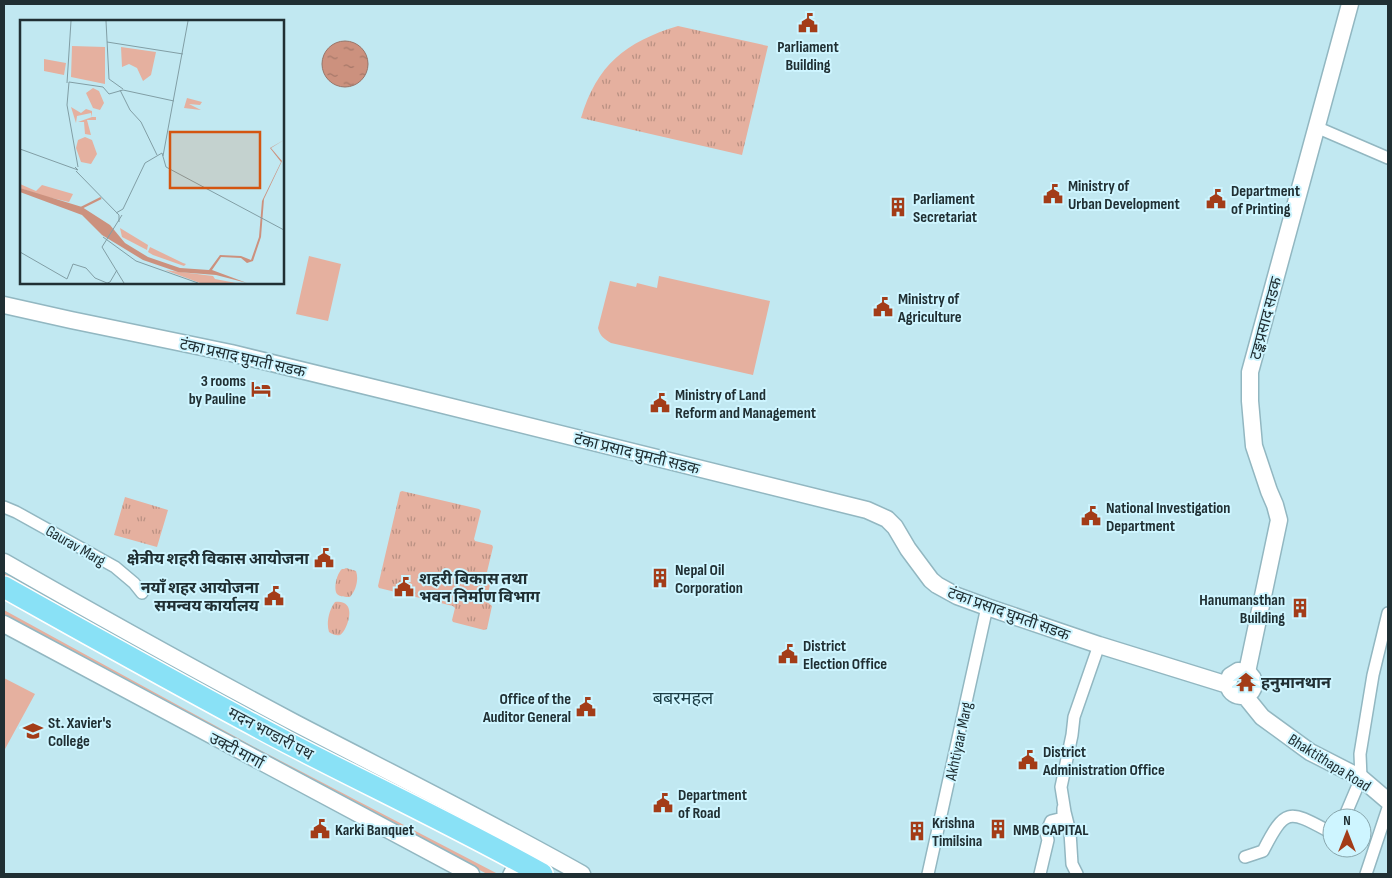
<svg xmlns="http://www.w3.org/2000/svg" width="1392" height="878" font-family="'Sofia Sans Condensed','Noto Sans Devanagari',sans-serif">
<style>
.green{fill:#e5b09f}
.park{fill:url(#park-tufts)}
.water{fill:url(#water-ripples);stroke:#987468}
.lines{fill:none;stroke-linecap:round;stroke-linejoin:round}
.street-casing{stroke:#92b7c1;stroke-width:14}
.secondary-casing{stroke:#92b7c1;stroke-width:19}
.highway-casing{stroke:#fff;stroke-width:24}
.street{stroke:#fff;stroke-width:11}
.secondary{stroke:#fff;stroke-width:16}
.highway{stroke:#89e1f6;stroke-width:21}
.labels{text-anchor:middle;stroke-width:4;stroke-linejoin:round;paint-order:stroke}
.poi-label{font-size:16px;font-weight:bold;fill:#202f33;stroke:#cef5ff;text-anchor:start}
.street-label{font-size:16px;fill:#202f33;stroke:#cef5ff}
.neighbourhood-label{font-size:18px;fill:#1c3e46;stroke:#cef5ff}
.inset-river{fill:none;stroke:#cc917e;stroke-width:2.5}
.inset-road{fill:none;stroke:#819ea5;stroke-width:1}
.view{fill:#d45510;fill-opacity:0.15;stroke:#d45510;stroke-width:2.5}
.inset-edge{fill:none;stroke:#202f33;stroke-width:2.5}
</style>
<defs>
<pattern id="park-tufts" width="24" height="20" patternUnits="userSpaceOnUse" patternTransform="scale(1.25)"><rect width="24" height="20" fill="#e5b09f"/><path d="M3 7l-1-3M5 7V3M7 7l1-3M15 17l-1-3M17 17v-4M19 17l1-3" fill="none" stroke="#b99082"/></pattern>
<pattern id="water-ripples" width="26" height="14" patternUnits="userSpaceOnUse" patternTransform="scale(1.25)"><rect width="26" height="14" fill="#cc917e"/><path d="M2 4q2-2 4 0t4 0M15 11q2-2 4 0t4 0" fill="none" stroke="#a57768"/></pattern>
</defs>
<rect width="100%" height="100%" fill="#c1e8f1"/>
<!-- green -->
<path class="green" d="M309 256 341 264 328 321 296 314Z
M659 276 770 301 753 375 611 343C604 339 600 336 598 328L610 281 636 287 637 283 657 288Z
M4 573 186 674 485 830 484 833 184 677 4 577Z
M4 610 256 748 498 874H487L4 616Z
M4 678 35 694 5 749H4Z"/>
<!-- park -->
<path class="park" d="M678 26 768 46 742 155 581 118C597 65 625 42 678 26Z
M402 491 479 509 481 511 474 539 475 541 492 545 493 547 487 572 492 577 486 601 492 606 487 629 484 630 453 622 452 620 455 608 453 606 379 588 378 586 400 492Z
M125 497 168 510 157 547 114 535Z
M346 568 356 571C359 579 356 591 350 597 346 597 340 597 337 594 333 589 337 573 342 569 343 569 345 569 346 568Z
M335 602C360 599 346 633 340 635 336 636 332 634 329 632 326 623 329 610 335 602Z"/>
<!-- water -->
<path class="water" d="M322 64a23 23 0 1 1 46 0a23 23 0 1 1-46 0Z"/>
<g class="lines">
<defs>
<path id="street" d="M1316 127 1388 158
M4 507 16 512 115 567 134 583 142 593
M1344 818 1361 778 1360 754 1373 675 1388 613
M1245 857 1263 851C1286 806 1289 810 1332 833
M509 874 518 857
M928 874 987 607
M1040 874 1048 840 1046 833 1051 821 1063 818V808
M1077 874 1072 864 1070 832 1065 812 1061 787 1072 735 1074 717 1099 645
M1366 874 1388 808"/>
<path id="secondary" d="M4 305 71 320 231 353 411 397 867 510 887 519 895 527 908 549 931 580 937 585 957 596 987 607 1099 645 1228 685
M4 562C100 617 197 671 295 723 391 773 488 821 582 874
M4 624 471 874
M1247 672 1238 671 1230 676 1228 685C1230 693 1236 697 1245 696L1262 717 1310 752 1361 778 1388 801
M1245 696C1256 691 1257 679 1247 672L1279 520 1275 505 1269 491 1254 446 1250 401V372L1350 4"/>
<path id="highway" d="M4 587C97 639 191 692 286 742 371 786 458 827 542 874"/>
</defs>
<!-- street casing -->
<use href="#street" class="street-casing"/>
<!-- secondary casing -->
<use href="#secondary" class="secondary-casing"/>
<!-- highway casing -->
<use href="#highway" class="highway-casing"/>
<!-- street -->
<use href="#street" class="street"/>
<!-- secondary -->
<use href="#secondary" class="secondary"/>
<!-- highway -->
<use href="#highway" class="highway"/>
</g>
<!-- icons -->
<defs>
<symbol id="civic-bare" viewBox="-9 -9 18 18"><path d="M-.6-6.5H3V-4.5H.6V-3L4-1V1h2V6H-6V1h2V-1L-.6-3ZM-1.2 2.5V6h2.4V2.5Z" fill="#a33c18" stroke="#cef5ff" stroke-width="2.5" paint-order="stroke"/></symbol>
<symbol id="building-bare" viewBox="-9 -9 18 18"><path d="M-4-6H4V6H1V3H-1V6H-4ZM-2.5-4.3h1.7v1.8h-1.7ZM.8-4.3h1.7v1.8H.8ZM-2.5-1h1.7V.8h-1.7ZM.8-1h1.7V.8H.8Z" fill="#a33c18" stroke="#cef5ff" stroke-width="2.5" paint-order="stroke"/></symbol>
<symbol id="hotel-bare" viewBox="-9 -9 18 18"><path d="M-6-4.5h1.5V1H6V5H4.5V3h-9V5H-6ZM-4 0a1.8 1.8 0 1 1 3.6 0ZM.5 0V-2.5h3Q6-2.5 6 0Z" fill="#a33c18" stroke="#cef5ff" stroke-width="2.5" paint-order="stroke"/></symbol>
<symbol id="temple-bare" viewBox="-9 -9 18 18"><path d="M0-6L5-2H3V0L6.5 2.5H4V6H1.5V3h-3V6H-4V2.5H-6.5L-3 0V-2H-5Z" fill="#a33c18" stroke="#cef5ff" stroke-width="2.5" paint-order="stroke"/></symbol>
<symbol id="university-bare" viewBox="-9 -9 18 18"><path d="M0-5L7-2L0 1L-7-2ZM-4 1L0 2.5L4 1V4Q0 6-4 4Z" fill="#a33c18" stroke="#cef5ff" stroke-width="2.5" paint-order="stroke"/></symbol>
</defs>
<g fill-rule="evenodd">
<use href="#civic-bare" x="794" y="9" width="28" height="28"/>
<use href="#civic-bare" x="1039" y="180" width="28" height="28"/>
<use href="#civic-bare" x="1202" y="185" width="28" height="28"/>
<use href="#building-bare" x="884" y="193" width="28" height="28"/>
<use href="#civic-bare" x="869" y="293" width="28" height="28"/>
<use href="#hotel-bare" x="247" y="375" width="28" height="28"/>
<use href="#civic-bare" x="646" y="389" width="28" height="28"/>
<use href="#civic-bare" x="1077" y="502" width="28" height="28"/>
<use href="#civic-bare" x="310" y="544" width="28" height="28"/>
<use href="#building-bare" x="646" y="564" width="28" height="28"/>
<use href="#civic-bare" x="390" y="573" width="28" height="28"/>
<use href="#civic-bare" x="260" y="582" width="28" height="28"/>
<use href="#building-bare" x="1286" y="594" width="28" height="28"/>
<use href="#civic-bare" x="774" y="640" width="28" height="28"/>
<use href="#temple-bare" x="1232" y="668" width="28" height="28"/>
<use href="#civic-bare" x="572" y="693" width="28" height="28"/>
<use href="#university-bare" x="19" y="717" width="28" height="28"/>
<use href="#civic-bare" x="1014" y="746" width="28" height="28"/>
<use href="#civic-bare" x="649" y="789" width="28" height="28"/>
<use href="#civic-bare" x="306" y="815" width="28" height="28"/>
<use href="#building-bare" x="984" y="815" width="28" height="28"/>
<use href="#building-bare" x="903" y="817" width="28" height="28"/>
</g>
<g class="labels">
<!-- poi labels -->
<g class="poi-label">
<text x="808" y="52" text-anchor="middle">Parliament<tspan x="808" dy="18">Building</tspan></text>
<text x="1068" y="191">Ministry of<tspan x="1068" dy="18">Urban Development</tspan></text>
<text x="1231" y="196">Department<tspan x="1231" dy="18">of Printing</tspan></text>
<text x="913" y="204">Parliament<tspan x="913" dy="18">Secretariat</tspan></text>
<text x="898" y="304">Ministry of<tspan x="898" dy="18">Agriculture</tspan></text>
<text x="246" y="386" text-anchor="end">3 rooms<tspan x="246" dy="18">by Pauline</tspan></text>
<text x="675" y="400">Ministry of Land<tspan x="675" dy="18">Reform and Management</tspan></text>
<text x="1106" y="513">National Investigation<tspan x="1106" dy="18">Department</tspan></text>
<text x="309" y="564" text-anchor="end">क्षेत्रीय शहरी विकास आयोजना</text>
<text x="675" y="575">Nepal Oil<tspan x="675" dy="18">Corporation</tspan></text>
<text x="419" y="584">शहरी बिकास तथा<tspan x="419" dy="18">भवन निर्माण विभाग</tspan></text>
<text x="259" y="593" text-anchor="end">नयाँ शहर आयोजना<tspan x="259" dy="18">समन्वय कार्यालय</tspan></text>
<text x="1285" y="605" text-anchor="end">Hanumansthan<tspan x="1285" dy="18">Building</tspan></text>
<text x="803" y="651">District<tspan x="803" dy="18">Election Office</tspan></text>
<text x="1261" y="688">हनुमानथान</text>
<text x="571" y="704" text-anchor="end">Office of the<tspan x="571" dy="18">Auditor General</tspan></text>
<text x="48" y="728">St. Xavier's<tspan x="48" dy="18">College</tspan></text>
<text x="1043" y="757">District<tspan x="1043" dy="18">Administration Office</tspan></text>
<text x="678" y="800">Department<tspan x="678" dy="18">of Road</tspan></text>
<text x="932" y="828">Krishna<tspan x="932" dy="18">Timilsina</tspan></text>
<text x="335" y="835">Karki Banquet</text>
<text x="1013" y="835">NMB CAPITAL</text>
</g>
<!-- street labels -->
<g class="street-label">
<text transform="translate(1265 318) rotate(-75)" y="6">टङ्कप्रसाद सडक</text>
<text transform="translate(243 357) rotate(13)" y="6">टंका प्रसाद घुमती सडक</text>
<text transform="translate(637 453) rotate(14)" y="6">टंका प्रसाद घुमती सडक</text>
<text transform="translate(76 545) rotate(30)" y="6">Gaurav Marg</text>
<text transform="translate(1009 613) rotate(20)" y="6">टंका प्रसाद घुमती सडक</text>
<text transform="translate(271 733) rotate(28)" y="6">मदन भण्डारी पथ</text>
<text transform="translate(958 741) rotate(-78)" y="6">Akhtiyaar Marg</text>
<text transform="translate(237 750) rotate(28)" y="6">उक्टी मार्गा</text>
<text transform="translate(1330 762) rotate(32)" y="6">Bhaktithapa Road</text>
</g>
<!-- neighbourhood labels -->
<g class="neighbourhood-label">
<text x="683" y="704">बबरमहल</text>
</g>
</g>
<!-- overview -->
<g transform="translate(20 20)">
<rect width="264" height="264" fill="#c1e8f1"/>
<path d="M73 68 79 71 84 83 80 90 73 88 66 73ZM167 78 182 82 180 85 169 84 181 90 164 88ZM51 87 61 93 66 89 72 91V97H76V100H67L71 115 65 114 64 102H58L72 97 71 93 57 96 56 103ZM65 117 72 120 77 134 71 144 61 142 56 128 58 120ZM0 164 16 171 22 165 53 174 49 182 23 176 0 168Z" fill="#e5b09f"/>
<path d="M52 26 85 27V64L51 57ZM101 27 136 32 131 55 123 61 117 48 109 44 102 47ZM24 39 46 43 44 55 24 51ZM100 208 128 225 127 230 102 217ZM130 227 163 243 166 244 164 246 133 235 128 232ZM145 250 193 256 195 259 216 263H180Z" fill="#e5b09f"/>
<path d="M264 120 251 128 262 141 244 179 241 217 233 241 227 243 221 238 201 237 192 250 227 263 196 255 158 252 123 240 82 215 62 195 0 172V168L62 187 90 205 105 223 128 237 160 248 189 250 200 235 221 236 231 240 239 217 242 181 261 142 250 128Z" fill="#cc917e"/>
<path class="inset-river" d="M59 189 81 178"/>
<path class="inset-road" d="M86 1 89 59M87 22 163 34M89 59 103 69M47 63 51 1M100 70 110 90 121 102 137 135M0 129 58 150 55 147M143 136 168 1M58 147 47 85 49 62 83 67 89 74 103 70 154 81M56 151 99 195V202M96 193 103 189 125 143 142 133 146 147 264 210M102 195 82 227 104 263M83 217 116 241 178 263M0 232 47 259 53 244 66 248 75 258 87 263 90 262 97 250"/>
<path class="view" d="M150 112H240V168H150Z"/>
<rect width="264" height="264" class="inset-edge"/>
</g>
<!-- border -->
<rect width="1392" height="878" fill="none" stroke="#202f33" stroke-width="10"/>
<!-- north arrow -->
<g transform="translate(1347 833)"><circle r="24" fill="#cef5ff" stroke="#88a6ad"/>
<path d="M0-4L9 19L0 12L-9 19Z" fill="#a33c18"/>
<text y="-8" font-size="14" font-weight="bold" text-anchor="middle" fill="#202f33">N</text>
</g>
</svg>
